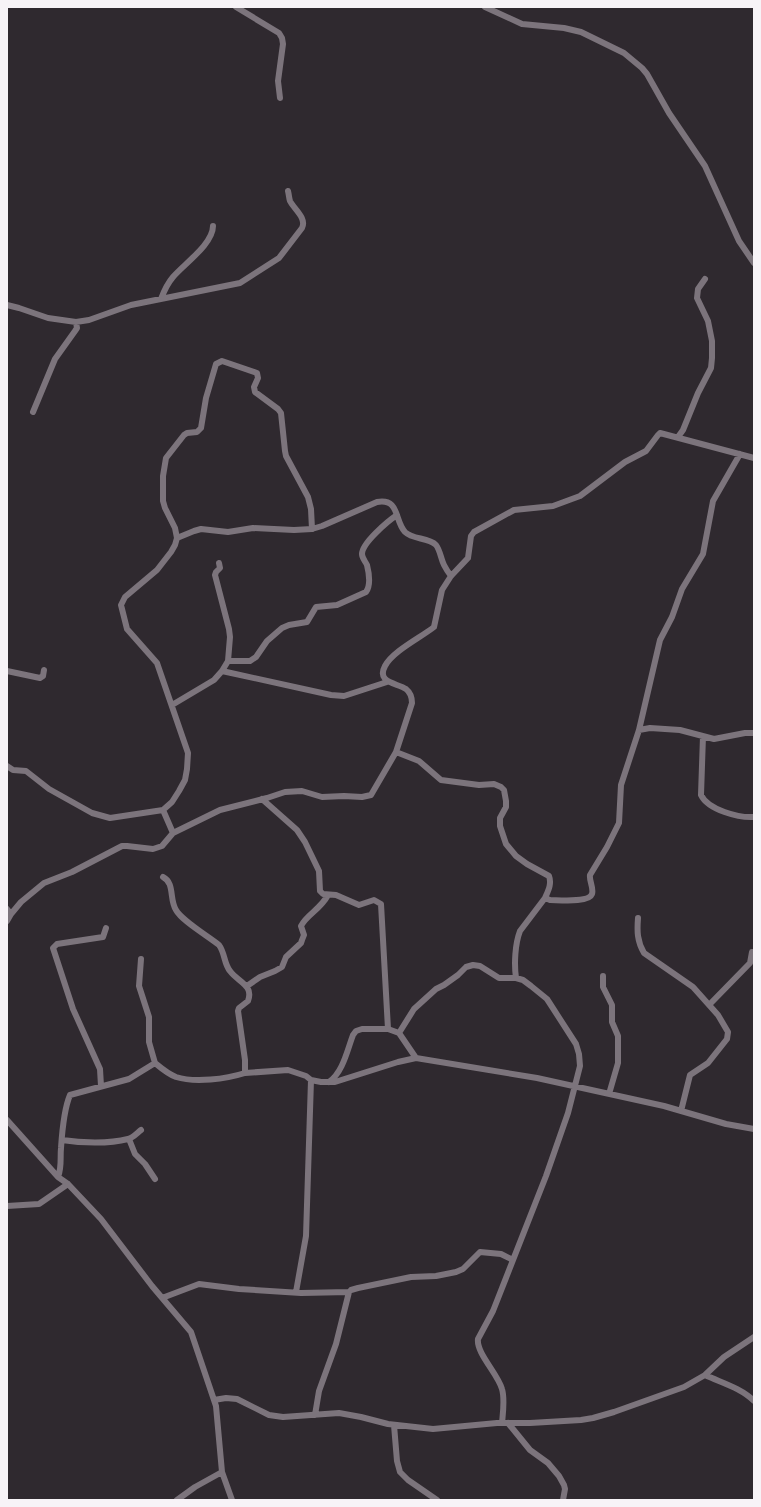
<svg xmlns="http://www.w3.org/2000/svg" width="761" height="1507" font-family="'Archivo Narrow',sans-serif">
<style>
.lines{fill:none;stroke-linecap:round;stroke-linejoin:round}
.minor{stroke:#7c747c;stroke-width:6}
</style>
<rect width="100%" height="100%" fill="#2f292f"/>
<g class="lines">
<!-- minor -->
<path class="minor" d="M236 7 279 33 282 38 283 44 278 81 280 98
M485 7 522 24 564 28 581 32 624 53 642 68 647 74 669 113 705 166 739 241 754 263
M161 299C164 291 167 284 173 277 184 264 213 244 213 226
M7 305 19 308 48 318 76 322 89 320 131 305 240 283 279 258 302 228C307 218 294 209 290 201 289 198 289 195 288 191
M33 412 55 359 75 331 77 328 76 322
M678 437 683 430 698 393 711 368 712 358V341L708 321 697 298 698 289 705 279
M177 538 194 531 201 529 228 532 253 528 294 530 312 529 322 526 377 502C400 498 394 520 405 532 413 540 428 537 436 545 440 550 441 559 444 565 446 569 448 572 451 576
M219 563 220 568 216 572 215 575 229 629 230 637 228 661
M7 671 40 678 43 676 44 670
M222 671 331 695 344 696 387 682
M172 705 214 680 222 671 228 661H250L256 657 267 641 282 628 289 625 307 622 316 607 337 605 366 592C371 585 369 573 367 565 365 561 362 558 362 554 362 543 388 521 397 515
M639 730 650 728 680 730 714 739 745 733H754
M703 736 701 795C708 810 739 818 754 817
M396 752 419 761 441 780 479 785 494 784 501 787 504 790 506 801V807L500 818V826L506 844 516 856 527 864 549 876C552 884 548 891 545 898
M7 766 13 770 26 771 49 789 92 813 110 818 163 810 172 802 179 791 185 780 187 769 188 753 157 663 127 629 121 605 125 597 157 570 171 552 175 545 177 538 175 528 165 508 163 501V476L166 458 184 435 187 433 197 432 201 428 206 398 216 364 222 361 257 373 258 378 254 387 255 392 278 409 281 413 285 451 286 456 308 497 311 509 312 529
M262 799 297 830 305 842 319 871 320 891 323 894 336 895 359 905 374 900 381 904 388 1029
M163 810 173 833
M7 909 11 914 7 921
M11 914 21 902 44 883 72 872 122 846H127L153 849 162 846 173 833 220 810 267 798 285 792 302 791 322 797 344 796 362 797 371 795 396 752 412 703C412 697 411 693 406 689 397 683 376 683 385 666 393 651 420 638 434 627L442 590 451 576 468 558 471 536 474 532 514 510 553 506 580 496 625 462 646 451 658 435 660 433 754 458
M638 918C637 931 637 941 644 953L693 987 718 1015 728 1032 727 1039 708 1063 690 1075 681 1111
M141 959 139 986 149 1017V1042L155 1063
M603 976V987L612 1005V1022L618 1036V1063L609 1094
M516 978C514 964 515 944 520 931L545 898 550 900C559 900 589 903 592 894 594 888 589 881 590 875L607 847 619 823 621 785 639 730 660 640 672 617 682 589 703 554 713 501 740 454
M247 986 260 977 275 971 282 967 286 957 301 943 302 940 304 935 301 926C307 914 320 910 328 895
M709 1005 750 963 752 952
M399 1033 414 1009 436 989 444 985 458 975 466 967 473 965 480 966 499 978H516L523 980 531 986 547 999 576 1044 579 1054 580 1066 568 1113 546 1176 493 1311 478 1339C476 1353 498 1374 502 1389 505 1399 503 1412 502 1423
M245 1073 288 1070 306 1076 311 1080 321 1082H335L398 1062 416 1058 537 1078 664 1106 726 1124 754 1129
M329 1082C343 1072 347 1051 353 1035L356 1031 362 1029H388L399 1033 416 1058
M101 1086 100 1069 73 1009 53 948 57 944 103 937 106 928
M7 1120 58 1177 68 1184 101 1219 152 1286 191 1332 216 1406 222 1472 232 1500
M129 1139 135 1154 145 1164 155 1179
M62 1140C81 1143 109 1144 128 1139 133 1138 137 1133 141 1130
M58 1177C62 1167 60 1158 61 1148 62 1133 64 1109 70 1095L129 1079 155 1063C161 1068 168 1074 176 1077 195 1083 226 1079 245 1073V1060L238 1011 239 1008 248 1001C254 985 238 982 230 971 224 964 225 953 219 945 208 936 182 921 176 910 169 899 175 883 163 877
M7 1206 39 1204 68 1184
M296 1292 306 1236 311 1080
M349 1292 351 1290 358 1288 411 1277 436 1276 456 1272 463 1269 480 1252 501 1254 513 1260
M162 1298 199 1284 239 1289 301 1293 349 1292 336 1344 319 1391 315 1415
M705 1375C722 1383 741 1388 754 1401
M214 1400 226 1398 237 1399 269 1415 283 1417 339 1413 361 1417 388 1424 433 1429 497 1423H530L581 1420 593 1418 614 1412 684 1387 705 1375 724 1357 754 1337
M508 1423 530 1450 548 1463 559 1476 564 1485 565 1489 563 1500
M394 1425 397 1461 400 1472 408 1480 437 1500
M177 1500 195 1487 222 1472"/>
</g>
<!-- border -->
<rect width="761" height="1507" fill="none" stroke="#f7f3f7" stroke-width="16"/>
</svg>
